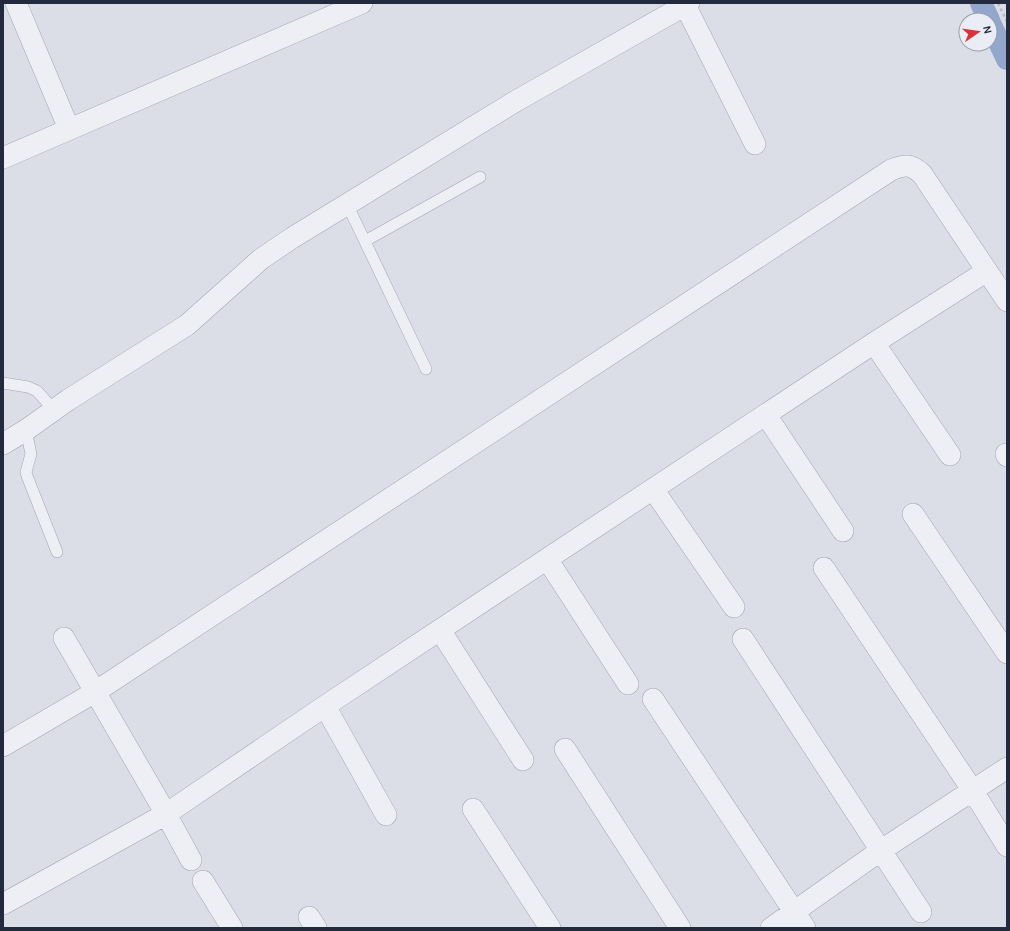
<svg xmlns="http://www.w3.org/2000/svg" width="1010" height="931" font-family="Karla,sans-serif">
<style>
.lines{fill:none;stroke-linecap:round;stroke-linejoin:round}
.canal{stroke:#92a7cb;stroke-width:22}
.service-casing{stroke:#a0a4b1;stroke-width:12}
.minor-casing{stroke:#a0a4b1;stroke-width:22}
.path{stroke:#b9bcc5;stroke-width:2.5;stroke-dasharray:3 3;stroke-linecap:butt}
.service{stroke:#eeeff5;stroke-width:11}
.minor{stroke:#eeeff5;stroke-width:21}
</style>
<rect width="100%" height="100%" fill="#dbdee7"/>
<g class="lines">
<!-- canal -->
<path class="canal" d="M981 3 989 20
M990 23 1007 59"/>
<defs>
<path id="service" d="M347 204 426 369
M365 241 480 177
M3 383 28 387 37 391 54 410
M26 430 31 454 26 472 27 476 57 552"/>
<path id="minor" d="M16 3 69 129
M684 3 755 144
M3 158 362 3
M874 343 950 455
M766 415 843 531
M3 444 26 430 68 400 187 325 261 259 292 238 516 101 689 3
M1006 454 1007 456
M653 489 734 607
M913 514 1007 653
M547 559 628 684
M824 568 973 791 1007 846
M440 630 523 760
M64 638 166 814 191 860
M743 639 921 912
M653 699 805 928
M325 706 386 815
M3 746 95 692 891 170C905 164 911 164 922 174L1007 301
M565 749 680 928
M473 809 550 928
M203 881 232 928
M3 904 166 814 325 706 547 559 874 343 987 271
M309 917 316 928
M771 928 880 851 1007 768"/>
</defs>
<!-- service casing -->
<use href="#service" class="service-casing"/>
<!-- minor casing -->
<use href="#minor" class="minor-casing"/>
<!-- path -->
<path class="path" d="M998 3 1007 22"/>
<!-- service -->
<use href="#service" class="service"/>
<!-- minor -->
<use href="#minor" class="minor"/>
</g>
<!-- border -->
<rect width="1010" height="931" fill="none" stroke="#242a3e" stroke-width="8"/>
<!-- north arrow -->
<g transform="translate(978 32) rotate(77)"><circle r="19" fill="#eaedf5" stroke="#9b9fac"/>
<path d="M0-3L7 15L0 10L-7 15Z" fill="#d9333a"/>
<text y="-6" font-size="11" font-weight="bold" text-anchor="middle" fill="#242a3e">N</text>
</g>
</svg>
